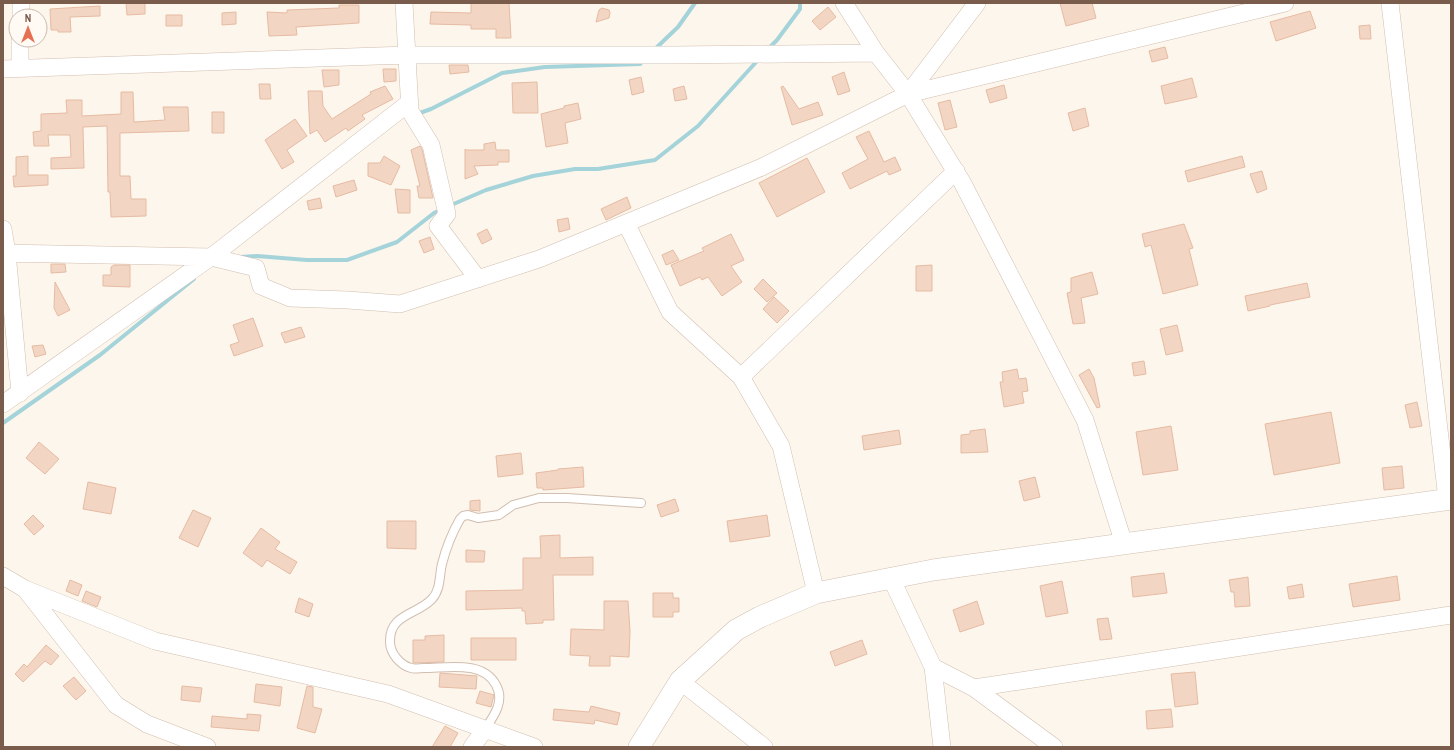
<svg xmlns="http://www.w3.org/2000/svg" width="1454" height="750" font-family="'Archivo Narrow',sans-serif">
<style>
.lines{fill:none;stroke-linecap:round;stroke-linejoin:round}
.stream{stroke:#a5d3da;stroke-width:4}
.building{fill:#f3d5c3;stroke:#e6bba3}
.service-casing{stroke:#d1beb0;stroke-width:10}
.minor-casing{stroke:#d1beb0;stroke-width:18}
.tertiary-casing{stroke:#d1beb0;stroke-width:22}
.service{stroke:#fff;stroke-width:8}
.minor{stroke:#fff;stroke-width:17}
.tertiary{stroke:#fff;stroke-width:21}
</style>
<rect width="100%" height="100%" fill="#fdf6ec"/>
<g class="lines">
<!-- stream -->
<path class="stream" d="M655 49 678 27 695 3
M768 49 777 40 800 9V3
M417 114 431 109 502 73 545 67 640 64 644 60
M449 206 486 190 533 176 575 169H598L655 160 698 126 758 60
M240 257 257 256 307 260H347L397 242 434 213 442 209
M3 423 100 355 194 279"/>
</g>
<!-- building -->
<path class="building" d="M126 3H145V14L127 15Z
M471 3H509L511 38H496V29H471V25L430 24 431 12 471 13Z
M1060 3H1092L1096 18 1066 26Z
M339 5H359V23L296 27 297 35 269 36 267 12 287 13V10L339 8Z
M100 6V16L70 17 71 32H58V30H51L50 9Z
M828 7 836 17 820 30 812 21Z
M602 8 609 10 610 13 609 18 596 22 599 10Z
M1310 11 1316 28 1276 41 1270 22Z
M236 12V24L222 25V13Z
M166 15H182V26H166Z
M1370 25 1371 39H1360L1359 26Z
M1165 47 1168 58 1152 62 1149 51Z
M449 65H468L469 72 450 74Z
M383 69H396V81L384 82Z
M322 70H339V85L324 87Z
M844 72 850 91 838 95 832 77Z
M641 77 644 92 632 95 629 80Z
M1192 78 1197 97 1165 104 1161 86Z
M537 82 538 113H513L512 83Z
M259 84H270L271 99H260Z
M1004 85 1007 98 990 103 986 90Z
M385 86 393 99 362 115 365 119 348 131 346 128 325 142 317 130 310 134 308 91H322L323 106 332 119 371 94 370 92Z
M684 86 687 99 675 101 673 89Z
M783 86 799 109 818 102 823 115 792 125 781 87Z
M121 92H133L134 122 165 120 163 107H188L189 131 120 133V176H130L131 199H146V216L111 217 110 192H108L107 126 83 127 84 168 51 169V158L71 157 70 135H48L49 146H34L33 132 41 131V114L67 113 66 100H82V116L121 114Z
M950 100 957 127 945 130 938 103Z
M578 103 581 119 565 123 568 143 546 147 541 114 564 108V106Z
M1085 108 1089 126 1073 131 1068 113Z
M212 112H224V133H212Z
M295 119 307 136 287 150 294 162 282 169 265 140Z
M869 131 884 162 895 157 901 170 889 175 887 171 850 189 842 173 868 159 856 137Z
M495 142 496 150H509V162H498V165L474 166 478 174 465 179V149L466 150H484V144Z
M420 146 422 149 433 198H419L417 186H420L411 150Z
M28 156V175H48V185L14 187 13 176H16V157Z
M384 156 400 166 391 185 368 176V163H380Z
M1242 156 1245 167 1188 182 1185 171Z
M807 158 825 192 777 217 759 183Z
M1262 171 1267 189 1257 193 1250 174Z
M354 180 357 190 336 197 333 186Z
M395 189 410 190V213H398Z
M627 197 631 208 606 220 601 209Z
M320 198 322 208 309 210 307 201Z
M568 218 570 229 559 232 557 220Z
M1184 224 1193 248 1189 249 1198 285 1163 294 1151 245 1145 247 1142 234Z
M487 229 492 239 482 244 477 234Z
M731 234 744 260 731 266 742 282 722 296 708 277 702 280 700 277 680 286 671 265 704 251 702 248Z
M430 237 434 249 424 253 419 241Z
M673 250 679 260 666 265 662 255Z
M51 264H65L66 272 51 273Z
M114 265H130V287L103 286V275H111V267Z
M932 265V291H916V266Z
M1092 272 1098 294 1081 298 1085 323 1073 324 1067 293 1071 292V278Z
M763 279 777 293 767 302 754 289Z
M55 282 70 310 58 316 54 308Z
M1307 283 1310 297 1270 305V306L1248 311 1245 296Z
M774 297 789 311 777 323 763 309Z
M253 318 263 346 234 356 230 345 239 342 233 325Z
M1177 325 1183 351 1166 355 1160 329Z
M301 327 305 337 285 343 281 333Z
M43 345 46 354 35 357 32 346Z
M1144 361 1146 374 1134 376 1132 363Z
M1017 369 1019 379 1026 378 1028 391 1022 392 1024 403 1004 407 1000 382H1003L1002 372Z
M1089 369 1094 378 1100 407 1097 408 1079 375Z
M1417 402 1422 426 1410 428 1405 405Z
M1331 412 1340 463 1274 475 1265 424Z
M1171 426 1178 470 1143 475 1136 432Z
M985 429 988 452 961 453V435L970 434V431Z
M899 430 901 444 864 450 862 436Z
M39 442 59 459 45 474 26 458Z
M521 453 523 474 498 477 496 456Z
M1402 466 1404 488 1384 490 1382 468Z
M583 467 584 487 543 490V488H537L536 473 558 470V469Z
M1035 477 1040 497 1024 501 1019 481Z
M88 482 116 488 111 514 83 509Z
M675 499 679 511 661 517 657 505Z
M480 500V511L470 510V501Z
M193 510 211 518 198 547 179 538Z
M33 515 44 526 34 535 24 524Z
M767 515 770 536 730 542 727 521Z
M387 521H416V549L387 548Z
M261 528 280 542 275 549 297 562 290 574 267 560 262 567 243 553Z
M560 535V558L593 557V575H553L554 620H543V623L526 624 525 611H522V608L466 610V591L522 590 523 589V558H541L540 536Z
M466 550 485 551 484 562H466Z
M1164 573 1167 593 1133 597 1131 577Z
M1397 576 1400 600 1353 607 1349 584Z
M1248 577 1250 606 1235 607 1234 592H1231L1229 580Z
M70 580 82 585 78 596 66 591Z
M1062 581 1068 613 1046 617 1040 586Z
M1302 584 1304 597 1289 599 1287 587Z
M86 591 101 597 97 607 82 601Z
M653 593H673V598H679V612H673V617H653Z
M299 598 313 604 309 617 295 612Z
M604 601H628L630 631 629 657 610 656V666H589L590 656 570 655 571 629 604 630Z
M977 601 984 624 960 632 953 610Z
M1108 618 1112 639 1100 640 1097 619Z
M444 635V662L413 663V640H425V636Z
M471 638H516V660H471Z
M862 640 867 654 835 666 830 652Z
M46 645 59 656 51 665 45 661 23 682 15 674 24 664 27 667Z
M1195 672 1198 704 1175 707 1171 674Z
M440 673 477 676 476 689 439 687Z
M74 677 86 691 76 700 63 686Z
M256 684 282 687 280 706 254 702Z
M182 686 202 688 200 702 181 700Z
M307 686 313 687V707L322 709 315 733 297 728Z
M480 691 494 695 491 707 476 703Z
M591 706 620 713 617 725 595 720 594 724 553 720 554 709 589 712Z
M1171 709 1173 727 1147 729 1146 711Z
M247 714 261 715 259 731 211 727 212 716 247 719Z
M445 726 458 733 450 747H432Z"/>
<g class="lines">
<defs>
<path id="service" d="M485 729C494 716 505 701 496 685 483 660 447 668 424 668 420 668 415 669 411 668 400 665 390 653 390 642 389 614 417 615 432 599 441 589 439 576 442 564 446 548 452 533 460 519L463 516 468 515 478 518 499 515 513 505 539 498H567L641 503"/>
<path id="minor" d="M404 3 410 111 431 145 447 214 438 226 478 279
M844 3 876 53 908 94 962 182 1085 420 1124 544
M1390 3 1447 499
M21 16V3
M20 67V40
M3 69 407 55H674L876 53
M908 94 977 3
M626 223 670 312 741 377 781 446 816 593
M3 229 7 253 20 393
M3 253 211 257 256 268 261 286 290 298 348 300 400 304 539 259 762 167 908 94 1285 3
M741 377 956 171
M3 404 211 257 410 102
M3 576 25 589 155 641 388 694 534 747
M891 578 933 667 942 747
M25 589 116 705 147 724 207 747
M933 667 974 688 1054 747
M680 681 764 747
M974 688 1451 615
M472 747 485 729"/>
<path id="tertiary" d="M639 747 680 681 736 630 760 617 816 593 933 570 1451 499"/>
</defs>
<!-- service casing -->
<use href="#service" class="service-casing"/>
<!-- minor casing -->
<use href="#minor" class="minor-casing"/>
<!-- tertiary casing -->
<use href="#tertiary" class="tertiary-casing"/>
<!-- service -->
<use href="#service" class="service"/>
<!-- minor -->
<use href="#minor" class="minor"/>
<!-- tertiary -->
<use href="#tertiary" class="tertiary"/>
</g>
<!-- border -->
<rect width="1454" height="750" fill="none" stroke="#7a5c4d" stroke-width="8"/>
<!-- north arrow -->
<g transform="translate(28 28)"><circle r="19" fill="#fffaf3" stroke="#cabbb1"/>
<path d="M0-3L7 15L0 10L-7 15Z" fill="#e76f51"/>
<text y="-6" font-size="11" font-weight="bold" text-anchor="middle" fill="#7a5c4d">N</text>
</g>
</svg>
